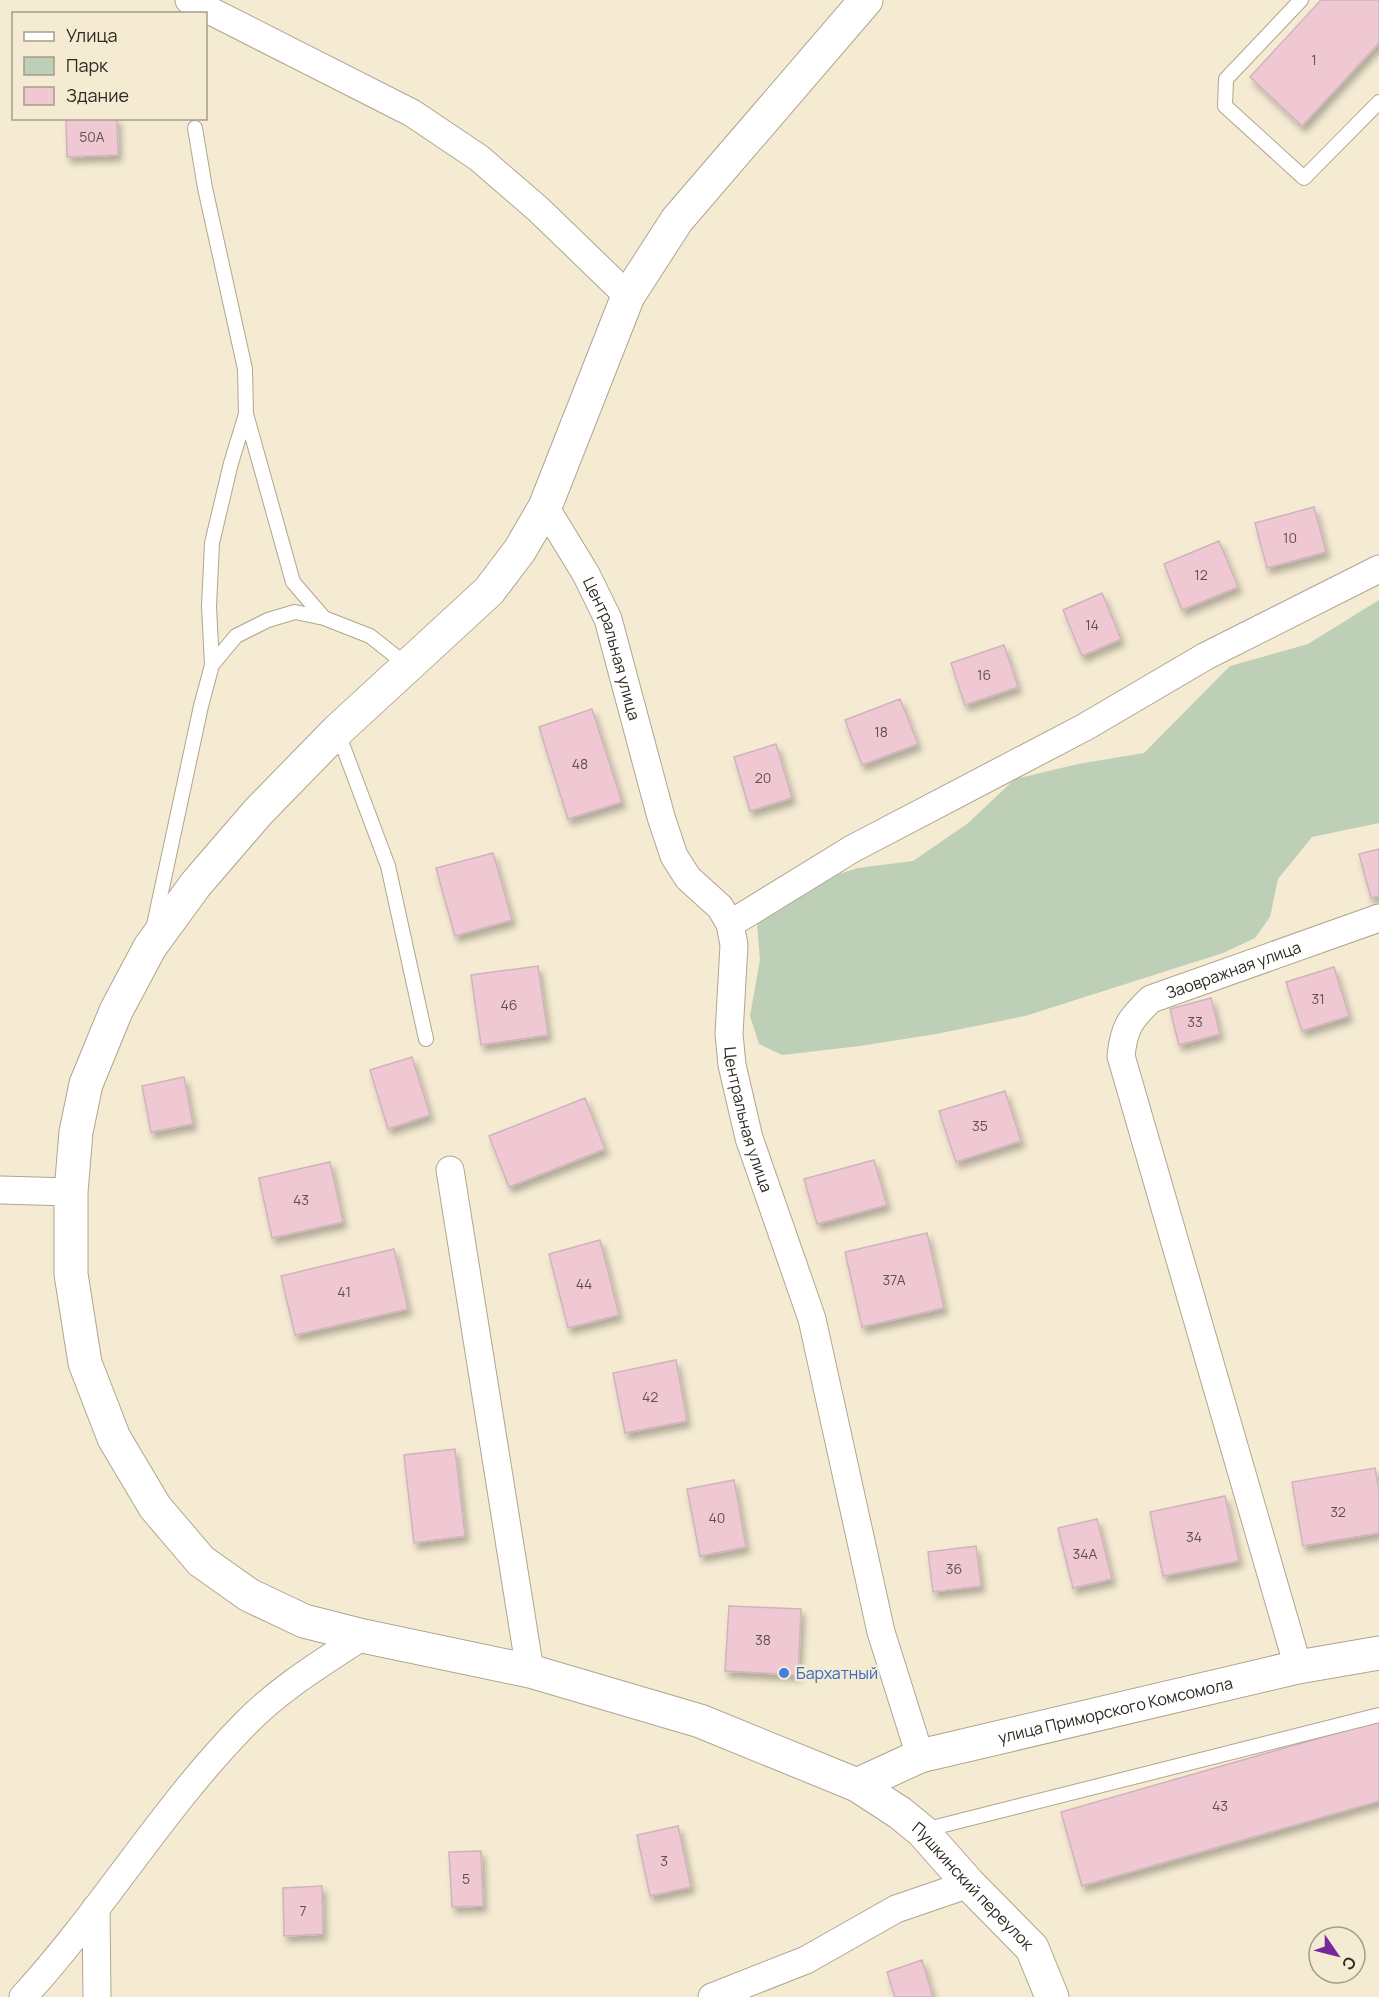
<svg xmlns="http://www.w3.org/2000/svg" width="1379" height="1997" font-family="Manrope,sans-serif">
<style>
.green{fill:#becfb7}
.building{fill:#f0c8d4;stroke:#cfb4bc;stroke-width:1.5;filter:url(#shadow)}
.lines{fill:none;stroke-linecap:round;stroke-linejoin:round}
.lane-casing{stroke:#b0a58f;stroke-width:16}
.street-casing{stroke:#b0a58f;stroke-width:29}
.secondary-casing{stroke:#b0a58f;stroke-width:35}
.primary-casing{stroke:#b0a58f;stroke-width:35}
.lane{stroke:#fff;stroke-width:14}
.street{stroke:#fff;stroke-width:27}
.secondary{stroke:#fff;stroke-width:33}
.primary{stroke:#fff;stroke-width:33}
.shop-dot{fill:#3f7fe0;stroke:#f5ead2;stroke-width:2}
.labels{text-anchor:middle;stroke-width:5;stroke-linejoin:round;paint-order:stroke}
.number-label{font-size:14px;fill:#5e514e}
.street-label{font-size:16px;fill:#2e2921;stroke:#f5ead2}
.shop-label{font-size:16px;fill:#366cbe;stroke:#f5ead2;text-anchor:start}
</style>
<defs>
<filter id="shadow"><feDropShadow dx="3.5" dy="6" stdDeviation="3" flood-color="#0004"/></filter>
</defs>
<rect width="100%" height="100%" fill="#f5ead2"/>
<!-- green -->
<path class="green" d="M1379 600V823L1312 837 1278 879 1270 917 1255 938 1223 953 1025 1016 936 1034 860 1046 782 1055 759 1044 750 1016 760 960 756 911 794 888 858 868 913 861 967 824 1015 779 1078 764 1144 753 1230 666 1308 644Z"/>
<!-- building -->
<path class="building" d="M1321 0H1379V43L1302 126 1250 77Z
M66 118H117L118 155 67 157Z
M1314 507 1326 552 1267 568 1255 523Z
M1219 541 1238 587 1182 610 1164 564Z
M1102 593 1121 639 1082 656 1063 610Z
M1004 645 1018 687 965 705 951 663Z
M900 699 918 744 862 765 845 720Z
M592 709 622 802 568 819 539 727Z
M776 744 792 798 750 811 734 757Z
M1379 849V896L1371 898 1359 854Z
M493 853 512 920 455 936 436 868Z
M538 966 548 1035 481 1045 471 975Z
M1334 967 1349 1016 1302 1031 1286 982Z
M1211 998 1220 1034 1179 1045 1170 1009Z
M412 1057 430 1115 388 1129 370 1070Z
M184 1077 193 1124 151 1132 142 1086Z
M1005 1091 1021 1141 956 1162 939 1111Z
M585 1098 605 1149 509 1187 489 1136Z
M874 1160 887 1205 817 1224 804 1179Z
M330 1162 343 1222 272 1238 259 1178Z
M927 1233 944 1308 862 1327 845 1252Z
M600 1240 619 1315 568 1328 549 1254Z
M394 1249 408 1309 295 1335 281 1276Z
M676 1360 687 1421 625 1433 613 1373Z
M455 1449 465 1536 414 1543 404 1455Z
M1375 1468 1379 1491V1533L1303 1546 1292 1482Z
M734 1480 746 1547 700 1556 687 1489Z
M1225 1496 1239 1561 1163 1576 1150 1512Z
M1097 1519 1112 1579 1073 1588 1058 1528Z
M976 1546 981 1586 933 1592 928 1552Z
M729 1606 801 1609 798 1675 725 1671Z
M1379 1721V1801L1082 1886 1061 1812Z
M678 1826 691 1887 650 1896 637 1835Z
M481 1851 483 1906 452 1907 449 1852Z
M322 1886 323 1934 284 1936 283 1888Z
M922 1960 933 1997H895L887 1972Z"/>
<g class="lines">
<defs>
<path id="lane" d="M1301 0 1226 79 1225 106 1304 178 1379 102
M195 128 205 188 245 369 246 414 231 463 212 543 209 606 212 665
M246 414 293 582 324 618
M338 733 388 866 426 1039
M154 925 201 706 212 665 236 636 268 620 295 612 324 618 370 636 408 666
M924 1830 1379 1715"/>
<g id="street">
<path d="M189 0 412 113 479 158 538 209 628 296"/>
<path id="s1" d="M545 507 586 574 608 619 661 817 674 856 688 878 720 907 730 924 734 945 729 1034 732 1065 749 1138 812 1319 881 1632 920 1756"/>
<path d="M730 924 852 849 1085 727 1206 656 1379 569"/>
<path d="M450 1170 530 1671"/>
<path d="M0 1190 71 1192"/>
<path id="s2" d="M1298 1667 1121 1056C1124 1027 1130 1019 1151 999L1379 918"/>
<path d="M96 1908 97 1997"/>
<path d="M23 1997C103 1910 163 1807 246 1723 280 1688 322 1663 363 1636"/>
<path d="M712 1997 806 1960 896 1909 969 1884"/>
</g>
<g id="secondary">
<path id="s3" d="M857 1785 920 1756 1298 1667 1379 1653"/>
</g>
<g id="primary">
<path id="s4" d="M866 0 677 220 628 296 545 507 520 550 489 591 337 731 258 812 196 884 150 947 116 1011 86 1084 76 1132 71 1192V1274L85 1363 114 1438 155 1507 201 1561 249 1595 304 1621 363 1636 530 1671 700 1721 857 1785 900 1813 922 1831 969 1884 1032 1948 1052 1997"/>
</g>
</defs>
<!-- lane casing -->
<use href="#lane" class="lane-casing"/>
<!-- street casing -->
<use href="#street" class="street-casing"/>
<!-- secondary casing -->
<use href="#secondary" class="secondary-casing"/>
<!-- primary casing -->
<use href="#primary" class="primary-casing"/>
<!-- lane -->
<use href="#lane" class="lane"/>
<!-- street -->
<use href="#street" class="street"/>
<!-- secondary -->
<use href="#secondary" class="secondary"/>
<!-- primary -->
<use href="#primary" class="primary"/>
</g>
<!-- markers -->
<circle class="shop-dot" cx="784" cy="1673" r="6"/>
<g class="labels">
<!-- number labels -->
<g class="number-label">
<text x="1314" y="65">1</text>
<text x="92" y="142">50А</text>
<text x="1290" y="543">10</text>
<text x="1201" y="580">12</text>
<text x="1092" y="630">14</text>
<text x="984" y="680">16</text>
<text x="881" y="737">18</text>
<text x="580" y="769">48</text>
<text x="763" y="783">20</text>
<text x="1318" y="1004">31</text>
<text x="509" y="1010">46</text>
<text x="1195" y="1027">33</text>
<text x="980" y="1131">35</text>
<text x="301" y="1205">43</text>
<text x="894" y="1285">37А</text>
<text x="584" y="1289">44</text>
<text x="344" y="1297">41</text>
<text x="650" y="1402">42</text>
<text x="1338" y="1517">32</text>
<text x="717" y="1523">40</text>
<text x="1194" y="1542">34</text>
<text x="1085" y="1559">34А</text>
<text x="954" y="1574">36</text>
<text x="763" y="1645">38</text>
<text x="1220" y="1811">43</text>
<text x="664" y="1866">3</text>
<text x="466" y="1884">5</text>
<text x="303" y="1916">7</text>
</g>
<!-- street labels -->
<g class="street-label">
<text dy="6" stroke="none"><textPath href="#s1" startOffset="158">Центральная улица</textPath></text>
<text dy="6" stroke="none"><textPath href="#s2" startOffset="790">Заовражная улица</textPath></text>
<text dy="6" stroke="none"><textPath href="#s1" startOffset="662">Центральная улица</textPath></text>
<text dy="6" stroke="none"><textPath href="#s3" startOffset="270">улица Приморского Комсомола</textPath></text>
<text dy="6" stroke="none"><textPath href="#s4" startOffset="2718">Пушкинский переулок</textPath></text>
</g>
<!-- shop labels -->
<g class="shop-label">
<text x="796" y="1679">Бархатный</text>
</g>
</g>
<!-- legend -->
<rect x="12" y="12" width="195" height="108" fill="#f5ead2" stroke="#a59d8b" stroke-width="1.5"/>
<rect x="24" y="32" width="30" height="9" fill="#ffffff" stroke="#a59d8b" stroke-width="1.5"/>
<text x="66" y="42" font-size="18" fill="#2e2921">Улица</text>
<rect x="24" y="57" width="30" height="18" fill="#becfb7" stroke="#a59d8b" stroke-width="1.5"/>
<text x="66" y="72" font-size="18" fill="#2e2921">Парк</text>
<rect x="24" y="87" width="30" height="18" fill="#f0c8d4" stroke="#a59d8b" stroke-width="1.5"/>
<text x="66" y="102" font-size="18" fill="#2e2921">Здание</text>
<!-- north arrow -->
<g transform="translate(1337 1955) rotate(125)"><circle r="28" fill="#f5ead2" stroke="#a59d8b" stroke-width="1.5"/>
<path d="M0-4.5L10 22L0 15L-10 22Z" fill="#76299b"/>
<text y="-9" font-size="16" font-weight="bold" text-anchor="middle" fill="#2e2921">С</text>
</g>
</svg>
